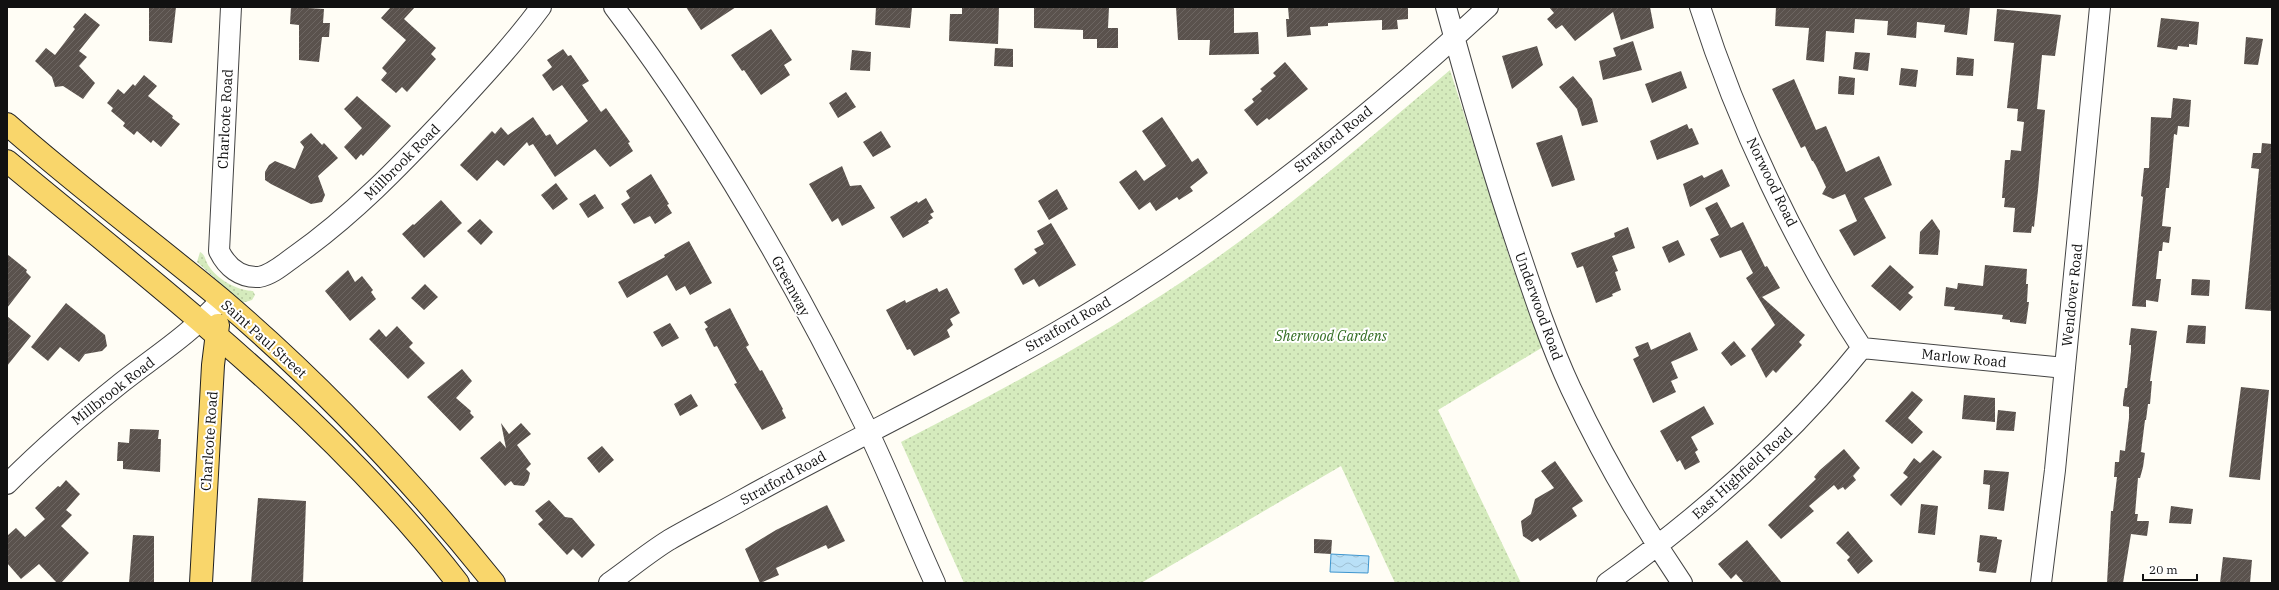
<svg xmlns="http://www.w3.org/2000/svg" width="2279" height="590" font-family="'IBM Plex Serif',serif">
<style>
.green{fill:url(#green-dots)}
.water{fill:url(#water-waves);stroke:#3f96cf}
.building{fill:url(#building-hatch)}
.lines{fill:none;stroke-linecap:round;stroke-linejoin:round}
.minor-casing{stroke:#444;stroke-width:22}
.major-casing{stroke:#222;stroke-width:24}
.minor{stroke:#fff;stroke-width:20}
.major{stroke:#f9d66b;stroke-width:22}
.labels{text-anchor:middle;stroke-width:4;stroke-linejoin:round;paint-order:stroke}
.street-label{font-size:14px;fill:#111;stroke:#fff}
.park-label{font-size:14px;font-style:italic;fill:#2f6b1f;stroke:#fff}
</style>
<defs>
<pattern id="green-dots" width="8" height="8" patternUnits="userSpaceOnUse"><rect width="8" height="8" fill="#d5ebbd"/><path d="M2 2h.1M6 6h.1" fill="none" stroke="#b6c8a1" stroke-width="1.8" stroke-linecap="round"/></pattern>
<pattern id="water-waves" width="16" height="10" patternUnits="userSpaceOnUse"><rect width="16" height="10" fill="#b9e0f7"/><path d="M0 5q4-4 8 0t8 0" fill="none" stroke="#9ebfd3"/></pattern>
<pattern id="building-hatch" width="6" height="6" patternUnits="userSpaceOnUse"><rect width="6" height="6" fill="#5a524d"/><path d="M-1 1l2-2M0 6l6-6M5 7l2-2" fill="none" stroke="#6d6662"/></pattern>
</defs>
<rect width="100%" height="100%" fill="#fffdf5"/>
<!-- green -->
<path class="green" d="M1450 70 1513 268 1543 347 1438 410 1521 583H1395L1341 466 1141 583H964L901 442C1007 388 1110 332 1208 264 1293 205 1371 137 1450 70Z
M200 252C205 254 205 260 208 265 218 280 236 290 253 291L255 295 252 300 242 303 197 262Z"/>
<!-- water -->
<path class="water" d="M1331 554 1369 556 1368 573 1330 572Z"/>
<!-- building -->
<path class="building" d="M149 7H176L172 43 149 41Z
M291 7 324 9 323 23H330L329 37H322L319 62 299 60V25L290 24Z
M391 7H415L404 19 436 48 431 54 436 59 407 92 402 87 396 93 381 80 387 73 382 68 406 40 381 18Z
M686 7H736L701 30Z
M876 7H912L910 28 875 25Z
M962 7H999L998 44 949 41 950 14H962Z
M1109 7 1108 28H1118V48H1097V39H1083V30L1034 28V8Z
M1176 7H1234V33L1258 32 1259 54 1209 55 1210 40H1178Z
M1288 7H1408V19L1397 20 1398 29 1382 30V20L1328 23V26L1310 27 1311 35 1287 37 1286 19H1289Z
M1549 7H1650L1654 28 1621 40 1613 12 1575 41 1562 25 1556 29 1547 19 1554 13Z
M1776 7H1970L1967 35 1944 32 1945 25 1917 22 1916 38 1887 35 1888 21 1855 19 1854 33 1826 31 1824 62 1806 60 1809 28 1775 26Z
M1997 9 2061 15 2055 56 2042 55 2037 109 2045 110 2038 190 2034 227 2032 226 2031 233 2013 232 2015 208 2004 207 2005 198H2002L2005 160H2010L2011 150 2021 151 2024 122 2017 121 2018 109 2007 108 2014 43 1994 41Z
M85 13 100 25 79 51 87 57 79 66 95 83 83 99 63 86 55 87 52 77 35 61 46 48 55 55 75 29 73 27Z
M2161 18 2199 22 2197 45 2189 44V47L2178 46 2177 50 2157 47Z
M771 29 792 60 784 65 790 75 761 95 744 70 742 71 731 55Z
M2246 37 2263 39 2258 65 2244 64Z
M1633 41 1642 70 1603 80 1599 61 1616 56 1613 48Z
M1537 46 1543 65 1512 89 1502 56Z
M995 48 1013 49V67L994 66Z
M563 49 568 56 571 55 589 81 582 85 601 112 606 108 630 142 628 143 633 151 610 167 595 149 555 177 533 144 529 146 527 142 504 166 497 160 477 181 460 165 492 131 495 134 501 127 508 135 533 117 546 136 550 134 557 145 588 121 562 85 553 91 542 75 552 67 547 60Z
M852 50 871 52 870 71 850 70Z
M1855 52 1870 53 1868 71 1853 69Z
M1957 57 1974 59 1973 76 1956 75Z
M1285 62 1308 89 1269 120 1267 118 1257 126 1244 110 1254 102 1252 99 1262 91 1260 89 1276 76 1273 73Z
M1901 68 1918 70 1916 87 1899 85Z
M1681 71 1687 88 1652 103 1645 84Z
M144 75 157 86 148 96 173 116 172 118 180 124 161 147 153 140 151 143 137 131 134 135 123 126 125 123 111 111 113 108 107 103 118 89 124 94 133 84 135 86Z
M1573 76 1592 99 1598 122 1582 126 1577 109 1559 87Z
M1839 76 1855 78 1854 95 1838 94Z
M1794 79 1816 130 1826 126 1846 172 1879 156 1892 185 1864 198 1886 238 1854 256 1839 230 1857 221 1845 194 1833 199 1822 194 1826 187 1816 166 1813 161H1812L1805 146 1801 148 1772 89Z
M846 92 856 107 838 118 829 103Z
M357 96 391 126 363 156 361 154 356 160 344 147 362 128 344 109Z
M2173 98 2191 100 2189 127 2178 126 2177 135 2174 134 2169 188H2166L2162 226 2171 227 2169 243 2163 242 2162 251H2159L2156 279H2161L2158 302 2146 300V307L2132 306 2143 197 2141 196 2144 168H2149L2151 117 2171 118Z
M1162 117 1192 162 1198 158 1208 173 1190 187 1193 191 1179 200 1177 197 1156 211 1150 202 1139 210 1119 182 1136 170 1144 181 1166 166 1142 131Z
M1687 124 1689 129 1692 128 1699 144 1657 160 1650 141Z
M881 131 891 147 873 157 863 142Z
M311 133 322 145 324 143 338 158 318 176 325 195 322 202 311 204 271 184 265 180V172L269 165 275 161 295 169 304 147 300 142Z
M1562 135 1575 180 1552 187 1536 143Z
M2262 143 2272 144V311L2245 309 2259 169 2251 168 2253 153H2261Z
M842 166 850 186 861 185 875 208 842 226 838 218 832 222 809 184Z
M1722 169 1730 186 1690 207 1683 184 1702 175 1704 178Z
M651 174 669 204 667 205 672 213 655 224 650 216 634 224 621 204 630 198 626 191Z
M556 183 568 199 553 210 541 195Z
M1057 189 1068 209 1049 220 1038 201Z
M595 194 604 208 588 218 579 204Z
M926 198 934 212 930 214 933 218 928 221 929 223 903 238 890 217 917 201 918 203Z
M441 200 462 223 424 258 402 234 413 224 414 225Z
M1717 202 1731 228 1743 222 1765 267 1767 266 1780 288 1762 297 1805 335 1799 342 1802 345 1776 373 1773 370 1766 378 1751 349 1775 325 1746 278 1753 273 1741 250 1720 258 1710 239 1719 235 1705 208Z
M480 219 493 232 481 245 467 231Z
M1932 219 1940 231 1938 255 1919 254 1920 232Z
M1051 223 1076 265 1039 287 1034 279 1023 285 1014 269 1037 253 1034 249 1044 244 1037 231Z
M1628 227 1635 248 1612 256 1618 271 1615 272 1621 290 1612 294 1613 296 1596 303 1583 266 1577 268 1571 253 1615 237 1614 233Z
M1678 240 1685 255 1669 263 1662 247Z
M689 241 712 283 690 295 685 286 676 291 667 275 627 298 618 282 665 257 664 255Z
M7 254 27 270 26 272 31 277 7 308Z
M1890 265 1914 287 1908 293 1913 297 1900 311 1871 286Z
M1985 265 2027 269 2026 284H2028L2027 302H2029L2026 324 2010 322V320L2002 319 2003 315 1954 310 1955 307 1944 306 1946 287 1957 289 1958 283 1983 286Z
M348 270 355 282 362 276 373 290 371 292 376 299 350 321 325 291Z
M2192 279 2210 280 2209 296 2191 295Z
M425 284 438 297 424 310 411 298Z
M937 288 939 292 947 288 960 313 950 319 953 325 947 330 950 337 914 356 910 349 907 350 886 310 905 300 906 303Z
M66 303 105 335 107 346 102 351 85 354 79 362 60 347 48 361 31 347Z
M730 308 749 345 746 347 760 371 762 370 783 409 782 410 786 418 762 430 734 384 737 383 717 346 714 347 705 329 708 327 704 322Z
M7 316 31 336 7 366Z
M670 323 679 338 662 347 653 332Z
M2188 325 2206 326 2205 344 2186 343Z
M397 326 413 343 409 347 425 363 408 379 369 339 379 329 386 337Z
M2131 328 2157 331 2150 381H2152L2150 404H2148L2146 420H2145L2141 452 2145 453 2143 467 2140 478H2138L2135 514H2138L2137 521H2149L2147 536 2131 534 2123 583H2107L2111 511H2113L2117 477H2114L2115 462H2119L2120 450 2125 451 2129 418V407L2123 406V402L2125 388H2127L2131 351V345H2129Z
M1690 332 1698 350 1671 362 1678 378 1671 381 1676 392 1653 403 1633 359 1639 356 1635 347 1648 342 1651 350Z
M1734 341 1746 356 1731 366 1721 353Z
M462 369 472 381 456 398 471 411 470 413 474 417 460 431 427 397Z
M2241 387 2269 390 2260 480 2229 477Z
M1912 391 1923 400 1908 418 1923 432 1912 444 1885 421Z
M691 394 698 406 680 416 674 404Z
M1964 395 1995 398V422L1962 419Z
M1704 406 1714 424 1691 437 1698 450 1695 452 1700 462 1685 470 1680 460 1677 462 1660 431Z
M1998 410 2016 412 2014 431 1996 430Z
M501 423 509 434 521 423 531 434 517 445 531 464 526 469 530 473 528 481 524 486 514 485 511 481 505 486 480 458 500 441 506 448Z
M130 429 159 430 158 439H161L160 472 123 469V461H117L118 442 129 443Z
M602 446 614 460 599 473 587 458Z
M1844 449 1860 468 1853 476 1856 480 1845 490 1843 487 1838 490 1834 485 1809 506 1814 511 1781 539 1768 525 1816 479 1814 477 1820 470Z
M1933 450 1942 457 1901 506 1890 495 1908 477 1903 473 1914 458 1920 463Z
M1555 461 1583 501 1572 508 1577 516 1540 541 1538 538 1532 542 1523 536 1521 521 1531 514 1535 499 1554 488 1541 471Z
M1984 470 2009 472 2004 511 1988 509 1990 485 1983 484Z
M66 480 80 494 66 510 72 515 61 526 89 553 61 583H57L39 564 21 579 7 563V536L16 528 25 537 45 519 35 508 58 486 60 487Z
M258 498 306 501 303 583H251Z
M549 500 565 517 572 518 595 545 582 558 573 549 567 555 538 524 543 520 535 511Z
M1921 504 1938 506 1935 535 1918 533Z
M827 505 845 541 828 549 826 545 776 568 779 575 760 583 745 549 776 530Z
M2171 506 2193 509 2191 524 2169 523Z
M1848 531 1873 561 1858 574 1847 560 1850 557 1836 543Z
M133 535 154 536V583H129Z
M1980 535 1997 537V539L2002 540 1996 573 1979 571 1980 563 1977 562Z
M1314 539 1332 540 1331 554 1314 553Z
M1747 540 1782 583H1744L1736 574 1731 579 1718 564Z
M2223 557 2252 560 2250 583H2220Z"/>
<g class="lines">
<defs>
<path id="minor" d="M231 7 219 251C227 267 240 278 259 277 272 275 285 263 295 256 353 215 400 166 448 115 480 80 513 45 541 7
M614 7C713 138 796 284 868 431 892 481 912 533 935 583
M1446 7C1468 88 1491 168 1518 248 1534 296 1550 344 1571 389 1603 457 1640 521 1682 583
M1700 7C1737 123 1795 246 1862 348
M1862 348 2065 368
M7 484C43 448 81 415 121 383 158 354 189 335 221 300
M609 583C629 569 648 553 669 540 693 526 719 513 744 499 847 442 955 391 1057 332 1213 242 1356 129 1488 7
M1607 583C1702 515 1789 439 1862 348
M2041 583 2055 470 2100 7"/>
<path id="major" d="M7 124C76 185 150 240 221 299 321 384 412 481 494 583
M7 161C165 292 331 419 458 583
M201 583 213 365 218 325"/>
</defs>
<!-- minor casing -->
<use href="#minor" class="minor-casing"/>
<!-- major casing -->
<use href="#major" class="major-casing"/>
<!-- minor -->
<use href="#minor" class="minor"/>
<!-- major -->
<use href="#major" class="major"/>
</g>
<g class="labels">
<!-- street labels -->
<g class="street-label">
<text transform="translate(225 119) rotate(-87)" y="5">Charlcote Road</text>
<text transform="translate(1333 139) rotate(-39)" y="5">Stratford Road</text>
<text transform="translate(402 162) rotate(-45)" y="5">Millbrook Road</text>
<text transform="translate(1772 182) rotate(64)" y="5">Norwood Road</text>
<text transform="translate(791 286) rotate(62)" y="5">Greenway</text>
<text transform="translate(2072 295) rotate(-84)" y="5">Wendover Road</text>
<text transform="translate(1539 306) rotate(70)" y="5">Underwood Road</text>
<text transform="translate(1068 324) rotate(-30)" y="5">Stratford Road</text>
<text transform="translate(264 339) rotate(42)" y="5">Saint Paul Street</text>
<text transform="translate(1964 358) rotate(6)" y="5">Marlow Road</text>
<text transform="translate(113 391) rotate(-38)" y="5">Millbrook Road</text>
<text transform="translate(209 441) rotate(-86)" y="5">Charlcote Road</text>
<text transform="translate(1742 473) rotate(-42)" y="5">East Highfield Road</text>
<text transform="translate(783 478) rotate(-29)" y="5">Stratford Road</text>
</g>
<!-- park labels -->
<g class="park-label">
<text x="1331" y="341">Sherwood Gardens</text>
</g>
</g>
<!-- border -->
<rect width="2279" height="590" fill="none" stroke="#111111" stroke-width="16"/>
<!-- scale -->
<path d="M2143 574v6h54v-6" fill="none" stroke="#111111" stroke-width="2"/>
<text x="2149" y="574" font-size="12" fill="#111111" stroke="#ffffff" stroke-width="3" paint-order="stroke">20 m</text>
</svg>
